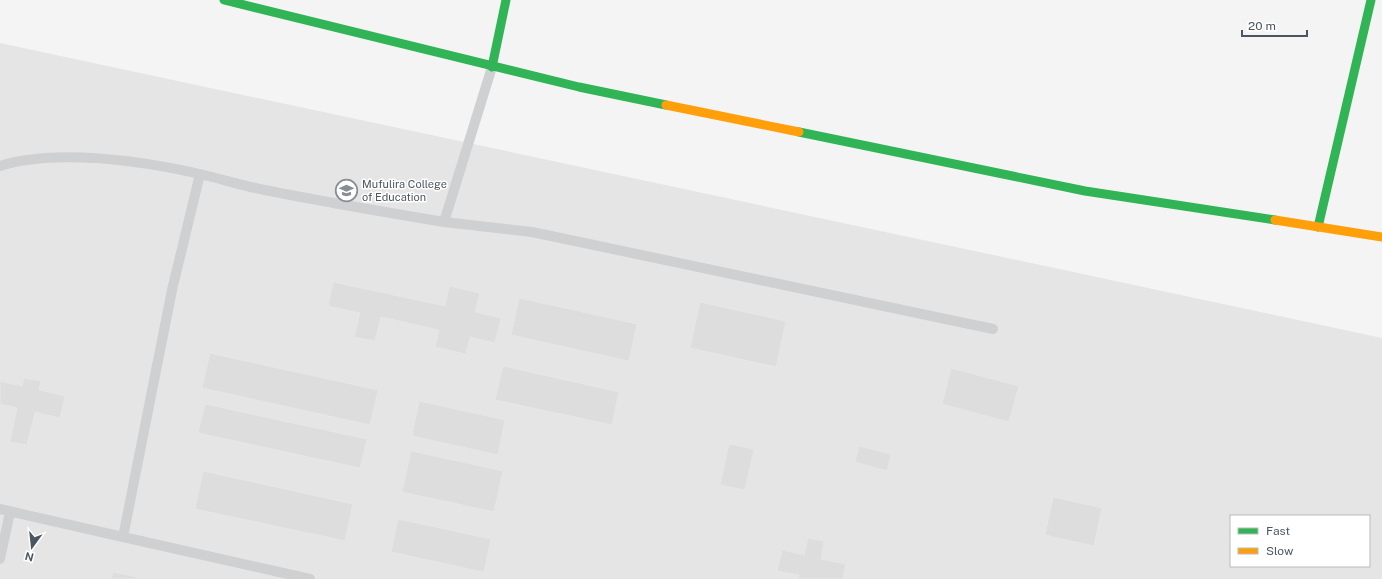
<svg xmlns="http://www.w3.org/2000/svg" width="1382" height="579" font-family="'Public Sans',sans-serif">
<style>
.education{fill:#e6e5e6;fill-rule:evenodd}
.building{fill:#ddddde;stroke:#e5e6e7}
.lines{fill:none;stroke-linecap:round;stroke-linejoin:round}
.lane{stroke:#ced0d2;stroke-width:10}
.fast{stroke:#30b455;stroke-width:9}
.slow{stroke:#ff9f0a;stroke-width:9}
.labels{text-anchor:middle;stroke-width:3;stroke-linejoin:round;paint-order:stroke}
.poi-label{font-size:11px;fill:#4a5661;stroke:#fff;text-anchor:start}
</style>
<rect width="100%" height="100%" fill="#f4f4f4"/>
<!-- education -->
<path class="education" d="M0 43 1382 338V579H0ZM1231 516H1369V566H1231Z"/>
<!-- building -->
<path class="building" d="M333 282 445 306 449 286 480 293 475 312 501 318 495 343 470 337 466 354 435 347 439 330 381 317 375 341 354 337 360 313 328 306Z
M519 298 637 324 629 361 511 335Z
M700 302 786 321 776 367 690 348Z
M210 353 378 390 370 425 202 388Z
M503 366 619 392 612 425 495 400Z
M951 368 1019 386 1009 422 942 404Z
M24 378 41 381 39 390 65 396 60 418 35 412 27 445 10 442 17 408 0 404V381L22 386Z
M419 401 505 420 498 455 412 436Z
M205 404 367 439 360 468 198 433Z
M729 444 754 449 745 490 720 485Z
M859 446 891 454 887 471 855 462Z
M411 451 503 471 494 512 402 492Z
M203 471 353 504 345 541 195 509Z
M1053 497 1102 508 1094 546 1045 535Z
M398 519 491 539 484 572 391 552Z
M808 538 824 541 821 559 846 564 843 579H798L799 575 777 571 782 550 804 555Z
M113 572 137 577 136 579H111Z"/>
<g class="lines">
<!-- lane -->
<path class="lane" d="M0 166C56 148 143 161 200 174 222 179 243 186 265 190 324 202 384 212 444 222L492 67
M200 174 172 290 123 537 310 579
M444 222 532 232 993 329
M0 509 123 537
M0 559 10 512"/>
<!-- fast -->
<path class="fast" d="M224 0 579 87 666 105
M492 67 506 0
M799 132 1085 191 1275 220
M1318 227 1371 0"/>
<!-- slow -->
<path class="slow" d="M666 105 799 132
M1275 220 1382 237"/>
</g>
<!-- icons -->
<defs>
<symbol id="university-ring" viewBox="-11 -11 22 22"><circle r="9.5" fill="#fff" stroke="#868d94" stroke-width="1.5"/><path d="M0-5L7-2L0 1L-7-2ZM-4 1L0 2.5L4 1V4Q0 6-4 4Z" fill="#868d94"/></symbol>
</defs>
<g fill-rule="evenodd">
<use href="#university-ring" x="334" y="178" width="25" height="25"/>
</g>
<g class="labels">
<!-- poi labels -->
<g class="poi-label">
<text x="362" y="188">Mufulira College<tspan x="362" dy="13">of Education</tspan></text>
</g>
</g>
<!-- legend -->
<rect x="1230" y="515" width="140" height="52" fill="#ffffff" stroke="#b7bbc0"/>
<rect x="1238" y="528" width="20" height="6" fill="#30b455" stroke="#b7bbc0"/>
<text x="1266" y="535" font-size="12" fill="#4a5661">Fast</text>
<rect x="1238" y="548" width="20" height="6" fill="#ff9f0a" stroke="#b7bbc0"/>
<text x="1266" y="555" font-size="12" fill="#4a5661">Slow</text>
<!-- north arrow -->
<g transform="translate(32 547) rotate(195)" stroke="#ffffff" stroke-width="3" paint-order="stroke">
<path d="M0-3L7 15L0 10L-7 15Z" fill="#4a5661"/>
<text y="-6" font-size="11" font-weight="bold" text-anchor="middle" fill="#4a5661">N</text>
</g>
<!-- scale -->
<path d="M1242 30v6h65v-6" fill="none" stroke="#4a5661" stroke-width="2"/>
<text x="1248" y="30" font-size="12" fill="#4a5661" stroke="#ffffff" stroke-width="3" paint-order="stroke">20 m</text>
</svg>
